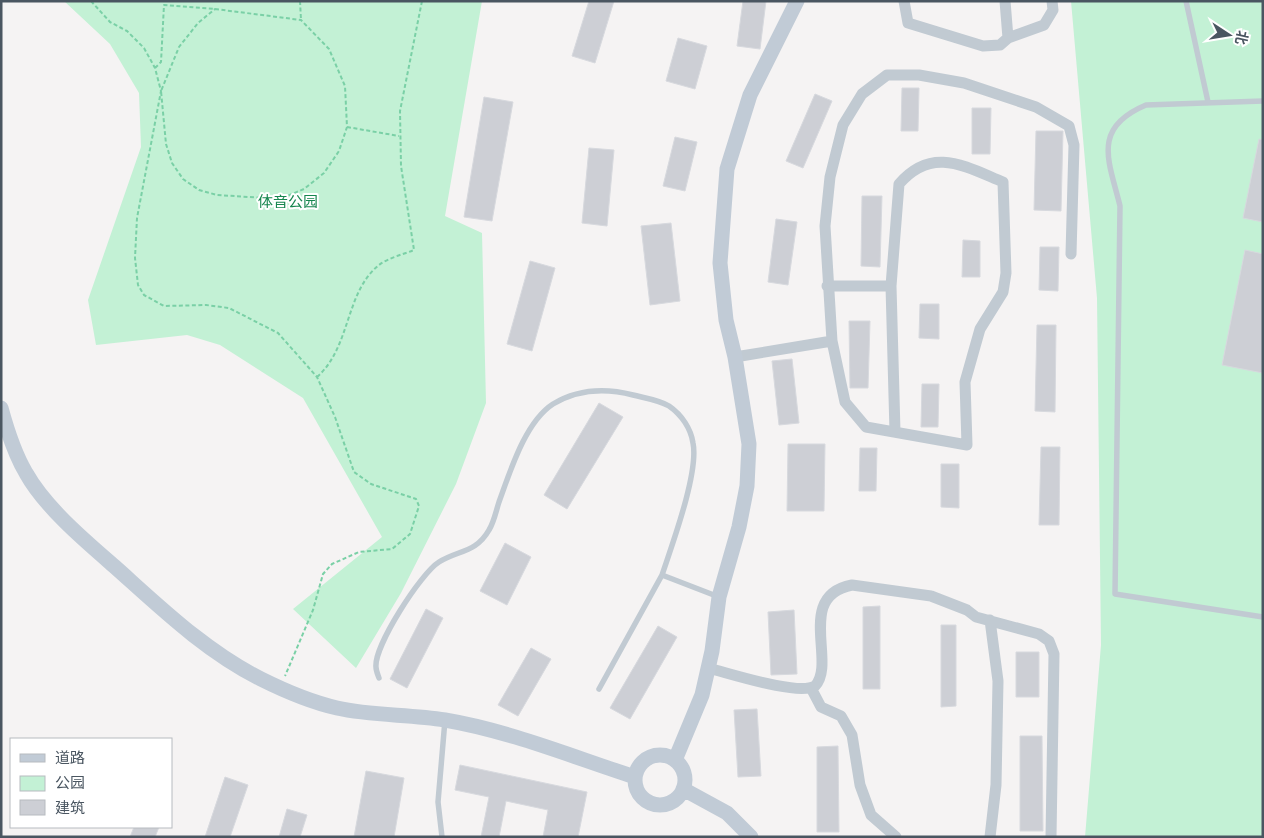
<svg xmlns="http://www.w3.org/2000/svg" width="1264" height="838" font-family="'Noto Sans','Noto Sans SC',sans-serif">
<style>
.green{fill:#c3f1d5}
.building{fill:#cdcfd5;stroke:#d7d9de}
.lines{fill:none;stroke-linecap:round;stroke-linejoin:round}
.path{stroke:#7ad0a6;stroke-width:2;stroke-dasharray:4 2.5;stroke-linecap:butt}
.lane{stroke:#c1cad2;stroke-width:5.5}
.street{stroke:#c1cad2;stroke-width:11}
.secondary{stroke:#c1cbd6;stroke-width:15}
.labels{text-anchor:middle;stroke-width:4;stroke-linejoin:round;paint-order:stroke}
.park-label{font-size:15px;fill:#17864f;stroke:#fff}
</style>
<rect width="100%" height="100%" fill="#f5f3f3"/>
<!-- green -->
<path class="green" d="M64 1H482L445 216 482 233 486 403 456 484 401 593 356 668 293 609 382 537 303 398 220 345 187 335 96 345 88 300 141 147 139 93 110 44Z
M1071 1H1263V837H1085L1101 645 1097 298Z"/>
<!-- building -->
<path class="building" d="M589 1H614L595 63 572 56Z
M743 1H766L760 49 737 46Z
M678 38 707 46 695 89 666 81Z
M902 88H919L918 131H901Z
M815 94 832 101 803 168 786 161Z
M484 97 513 102 492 221 464 217Z
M972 108H991L990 154H972Z
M1036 131H1063L1061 211 1034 210Z
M675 137 697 142 685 191 663 186Z
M1259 139 1263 140V222L1243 218Z
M589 148 614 150 607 226 582 223Z
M862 196H882L880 267 861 266Z
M776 219 797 222 788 285 768 282Z
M671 223 680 301 650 305 641 226Z
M963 240 980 241V277H962Z
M1040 247H1059L1058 291 1039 290Z
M1245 250 1263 254V373L1222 365Z
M530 261 555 268 532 351 507 344Z
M920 304H939V339L919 338Z
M849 321H870L868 388H850Z
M1037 325H1056L1055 412 1035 411Z
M792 359 799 423 779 425 772 361Z
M922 384H939L938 427H921Z
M599 403 623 417 567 509 544 495Z
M788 444H825L824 511H787Z
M1041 447H1060L1059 525H1039Z
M860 448H877L876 491H859Z
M941 464H959V508L941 507Z
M505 543 531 557 507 605 480 591Z
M880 606V689H863V607Z
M426 609 443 618 407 688 390 679Z
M794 610 797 674 771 675 768 612Z
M941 625H956V706L941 707Z
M658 626 677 637 630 719 610 708Z
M531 648 551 659 518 716 498 705Z
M1016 652H1039V697H1016Z
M757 709 761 776 738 777 734 710Z
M1020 736H1042L1043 831H1020Z
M838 746 839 832H817V747Z
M460 765 587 792 578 837H543L548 810 506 801 499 837H481L489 797 455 790Z
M366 771 404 778 394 837H354Z
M225 777 248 785 230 837H205Z
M287 809 307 815 300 837H279Z
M134 827H159L155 837H130Z"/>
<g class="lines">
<!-- path -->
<path class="path" d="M91 1 110 22 127 31 144 48 155 68 161 91 137 218 135 258 138 285 144 295 164 306 206 305 229 308 278 333 317 377 335 417 354 472 371 484 416 499 419 506 410 534 392 549 359 552 332 564 323 574 313 610 285 676
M300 1 301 20
M215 9 301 20 329 49 345 86 347 127 339 151 324 173 304 189 280 199 217 195 199 190 183 179 172 163 166 144 161 91 179 47 198 23Z
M155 68 161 62 164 5 215 9
M347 127 399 136
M317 377C351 347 345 292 379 265 388 258 404 254 414 250L401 166 400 111 422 1"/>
<!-- lane -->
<path class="lane" d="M1186 1 1208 102
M1263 101 1146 105C1091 128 1109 161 1120 206L1115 594 1263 617
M379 678C378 675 376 671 376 667 374 646 421 573 439 562 458 550 476 553 489 530 494 522 496 511 499 502 510 472 525 422 553 404 578 389 606 388 633 395 645 398 659 400 669 406 682 415 691 429 693 443 699 472 672 545 662 575L719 597
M599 689 662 575
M442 837 438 802 445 720"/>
<!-- street -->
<path class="street" d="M904 1 908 23 983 46 1000 45 1008 38 1044 25 1053 10 1052 1
M1005 1 1008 38
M827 286H891
M735 357 832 341
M895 432 891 286 899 184C932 146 964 166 1003 182L1006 273 1003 292 980 329 965 382 967 445 866 427 845 402 832 341 825 226 830 177 843 125 862 94 887 75H919L964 83 1036 107 1069 126 1074 145 1071 254
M708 668C729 673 798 696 815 686 837 663 795 596 852 585L931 596 967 610 976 617 1039 634 1049 641 1054 654 1051 837
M811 688 821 707 841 716 852 735 860 785 871 815 896 837
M990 837 996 785 998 681 990 620"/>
<!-- secondary -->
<path class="secondary" d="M1 408C7 430 14 453 26 473 45 507 84 540 114 566 160 607 205 651 261 679 285 691 311 702 337 708 372 716 410 714 445 720 510 731 573 757 635 777
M635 780a25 25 0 1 1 50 0a25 25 0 1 1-50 0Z
M675 760 702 695 712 651 719 597 739 527 747 486 749 444 735 357 726 320 720 263 727 169 750 95 797 1
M683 789 727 813 751 837"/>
</g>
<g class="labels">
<!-- park labels -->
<g class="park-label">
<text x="288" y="207">体音公园</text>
</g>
</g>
<!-- border -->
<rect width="1264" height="838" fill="none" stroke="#4a5661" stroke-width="5"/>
<!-- legend -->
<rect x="10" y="738" width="162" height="90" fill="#ffffff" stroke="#b7bbc0"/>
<rect x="20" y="754" width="25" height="8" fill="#c1cbd6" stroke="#b7bbc0"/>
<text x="55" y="763" font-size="15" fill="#4a5661">道路</text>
<rect x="20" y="776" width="25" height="15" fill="#c3f1d5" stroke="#b7bbc0"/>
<text x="55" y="788" font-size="15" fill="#4a5661">公园</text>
<rect x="20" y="800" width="25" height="15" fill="#cdcfd5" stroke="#b7bbc0"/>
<text x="55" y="813" font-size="15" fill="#4a5661">建筑</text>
<!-- north arrow -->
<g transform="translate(1229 35) rotate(102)" stroke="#ffffff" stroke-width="4" paint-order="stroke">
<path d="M0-4L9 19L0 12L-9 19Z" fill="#4a5661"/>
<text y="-8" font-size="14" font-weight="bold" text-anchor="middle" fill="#4a5661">北</text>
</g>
</svg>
